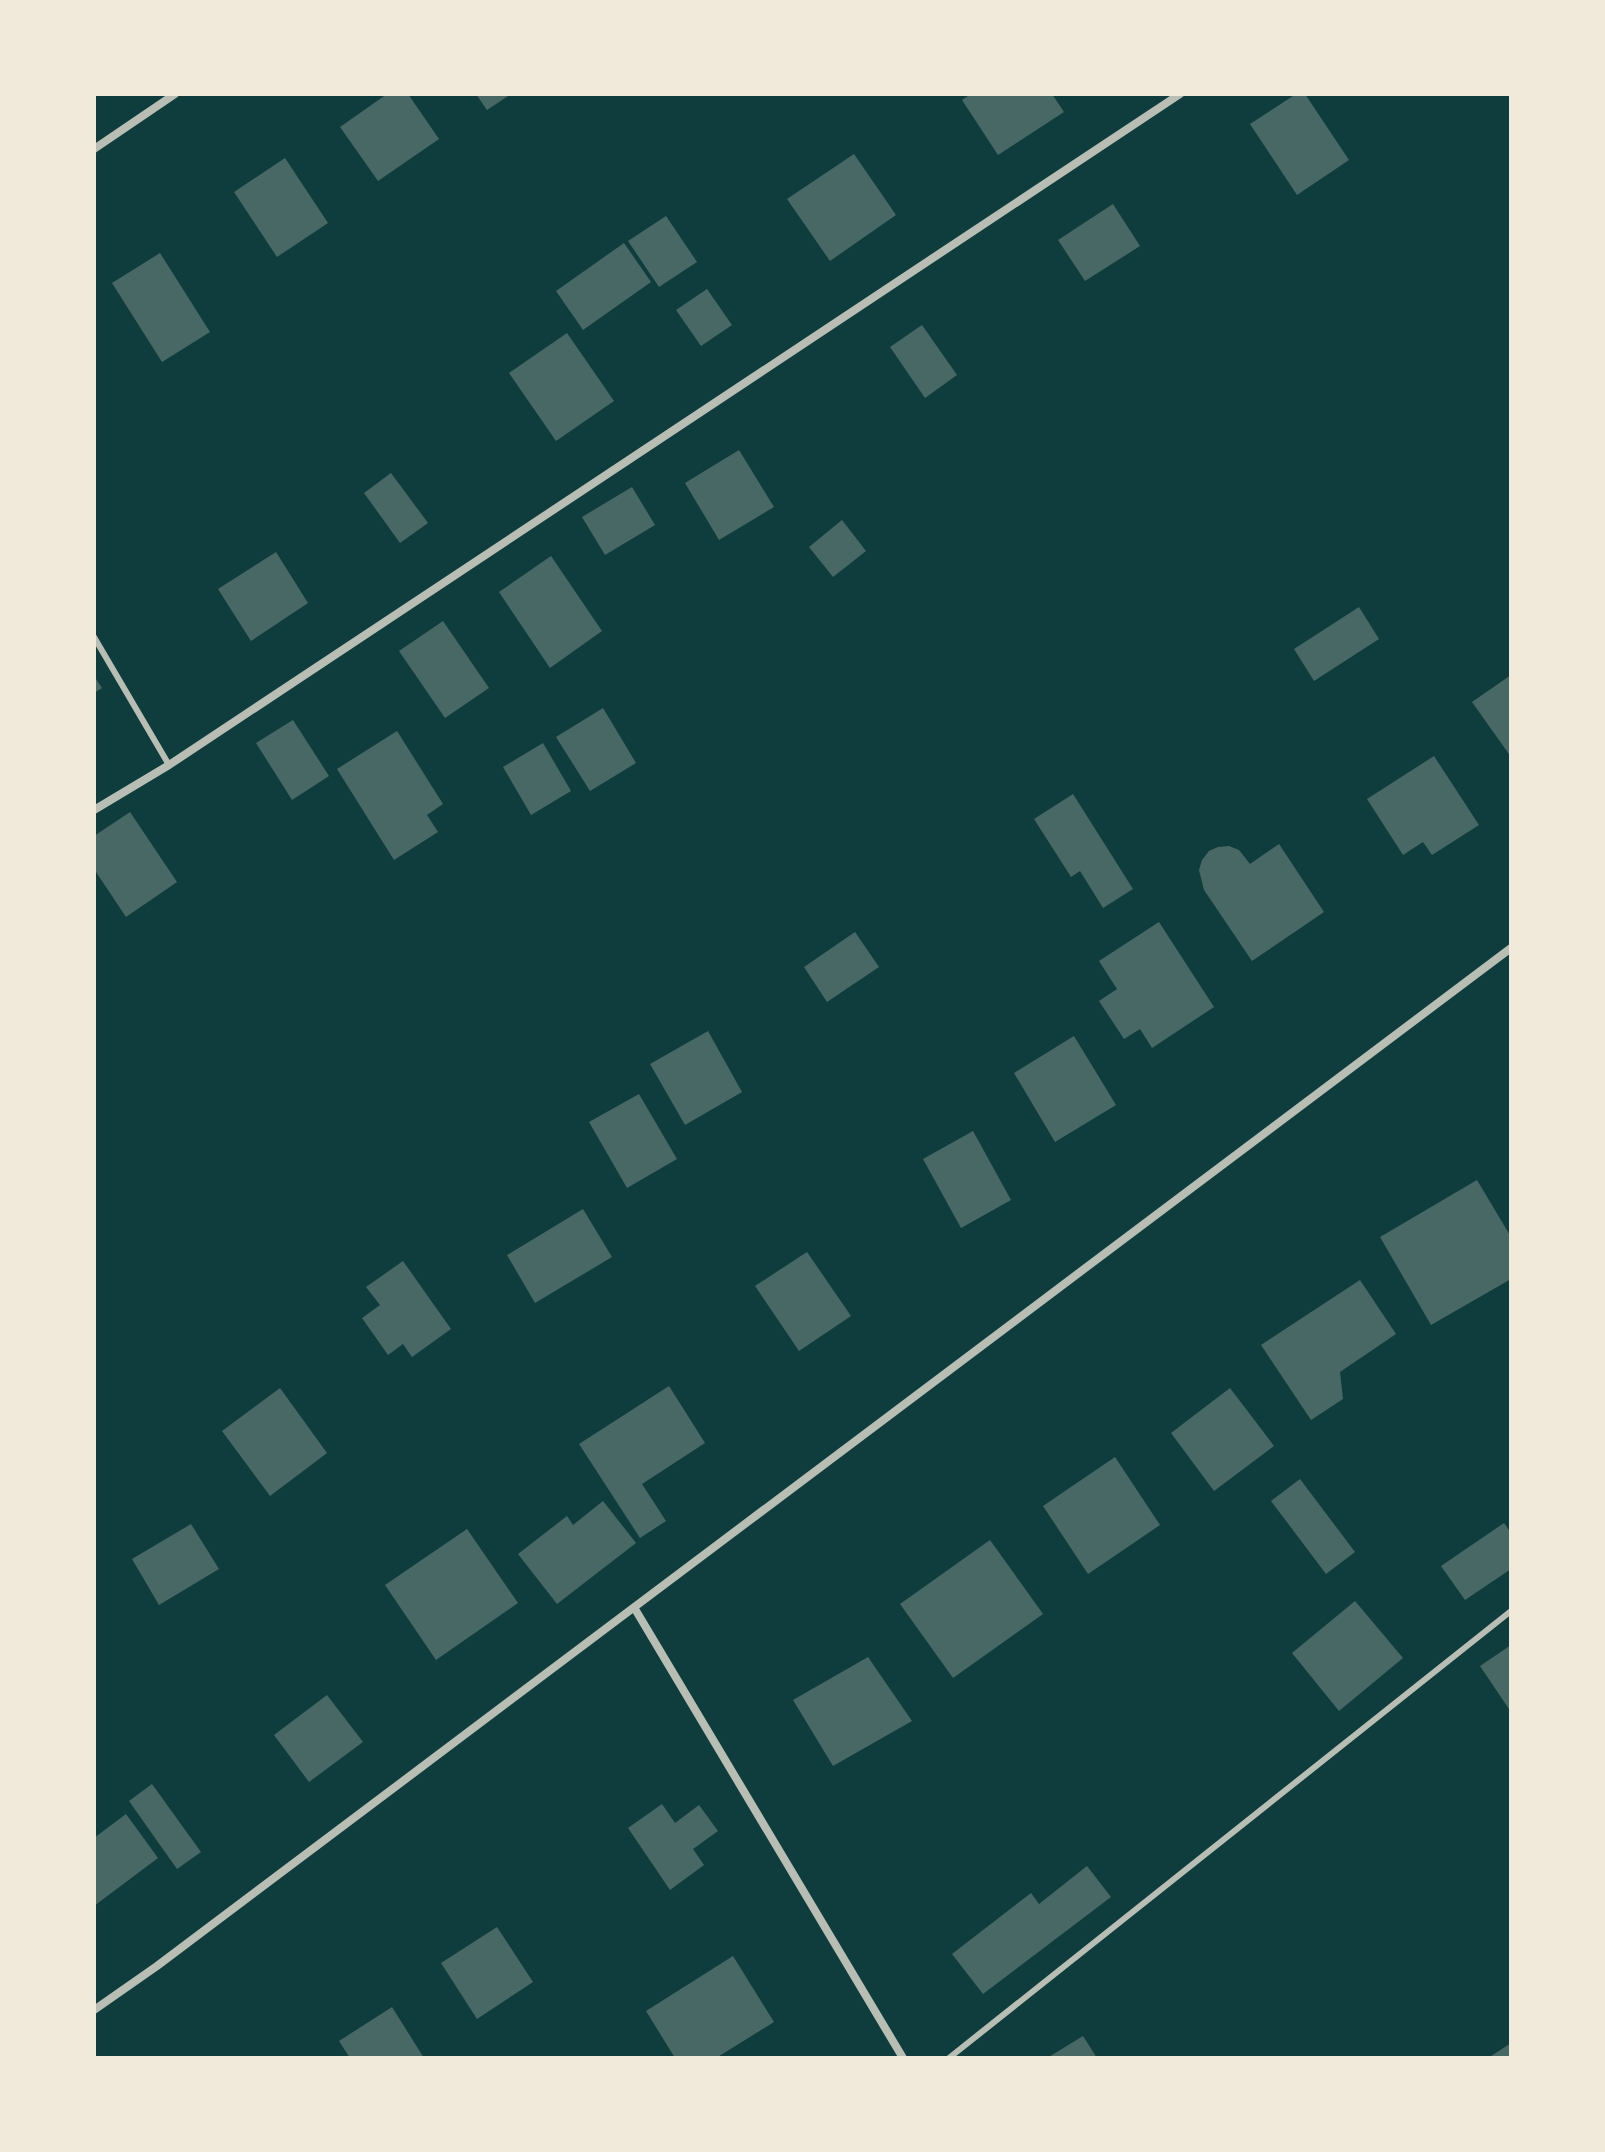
<svg xmlns="http://www.w3.org/2000/svg" width="1605" height="2152" font-family="Roboto,sans-serif">
<style>
.building{fill:#486865}
.lines{fill:none;stroke-linecap:round;stroke-linejoin:round}
.service{stroke:#b8beb3;stroke-width:6}
.minor{stroke:#b8beb3;stroke-width:8}
</style>
<rect width="100%" height="100%" fill="#0f3d3e"/>
<!-- building -->
<path class="building" d="M387 94H408L439 139 378 181 340 127Z
M476 94H511L487 110Z
M971 94H1052L1064 112 998 155 962 100Z
M1296 94H1305L1349 160 1297 195 1250 124Z
M854 154 896 215 830 261 787 199Z
M285 158 328 223 277 257 234 192Z
M1113 204 1140 246 1085 281 1058 240Z
M666 216 697 262 659 287 628 241Z
M624 243 651 282 583 330 556 291Z
M160 253 210 332 162 362 112 283Z
M707 289 732 325 701 346 676 310Z
M922 325 957 375 925 398 890 347Z
M567 333 614 401 556 441 509 373Z
M739 450 774 507 719 540 685 483Z
M391 473 428 523 400 543 364 493Z
M632 487 655 525 605 555 582 517Z
M842 520 866 551 833 577 809 547Z
M276 552 308 603 251 641 218 589Z
M551 556 602 631 550 668 499 592Z
M1359 607 1379 639 1314 681 1294 649Z
M443 621 489 688 445 718 399 651Z
M1511 675V757L1472 702Z
M94 676 102 688 94 693Z
M603 708 636 763 590 791 556 737Z
M293 720 329 776 292 800 256 743Z
M397 731 443 804 427 815 438 832 394 860 337 769Z
M543 743 571 791 531 815 503 767Z
M1434 756 1479 825 1432 855 1423 842 1403 855 1367 799Z
M1073 794 1133 889 1103 908 1080 871 1071 877 1034 819Z
M130 812 177 882 126 917 94 869V836Z
M1279 844 1324 912 1252 961 1204 890 1199 870 1202 860 1209 851 1218 847 1229 846 1239 850 1250 864Z
M1159 922 1214 1007 1152 1048 1140 1029 1124 1039 1099 1001 1117 989 1099 961Z
M855 932 879 967 827 1002 804 967Z
M708 1031 742 1092 685 1125 650 1064Z
M1074 1036 1116 1105 1055 1142 1014 1073Z
M639 1094 677 1159 627 1188 589 1122Z
M973 1131 1011 1200 961 1228 923 1159Z
M1477 1180 1511 1237V1279L1431 1325 1380 1237Z
M583 1209 612 1257 535 1303 507 1255Z
M807 1252 851 1316 799 1351 755 1286Z
M403 1261 451 1329 412 1357 403 1344 388 1355 362 1318 380 1305 366 1287Z
M1360 1280 1396 1334 1340 1372 1343 1399 1311 1420 1261 1345Z
M669 1386 705 1443 642 1484 666 1521 640 1538 579 1444Z
M280 1388 327 1453 270 1496 222 1431Z
M1230 1388 1274 1446 1214 1491 1171 1433Z
M1115 1457 1160 1525 1088 1574 1043 1506Z
M1300 1479 1355 1552 1326 1574 1271 1501Z
M603 1501 636 1543 557 1604 518 1554 567 1516 573 1525Z
M1504 1523 1511 1533V1569L1465 1600 1441 1566Z
M191 1524 219 1569 159 1605 132 1559Z
M467 1529 518 1603 436 1660 385 1585Z
M990 1540 1043 1614 953 1678 900 1604Z
M1355 1601 1403 1658 1339 1711 1292 1653Z
M1511 1645V1712L1480 1666Z
M868 1657 912 1721 833 1766 793 1700Z
M327 1695 363 1742 309 1782 274 1735Z
M152 1784 201 1852 177 1869 129 1801Z
M662 1804 675 1823 699 1805 718 1831 693 1849 704 1865 670 1890 628 1828Z
M126 1814 158 1858 94 1906V1838Z
M1087 1866 1111 1897 983 1994 952 1954 1031 1893 1039 1904Z
M497 1927 533 1982 477 2019 441 1963Z
M733 1956 774 2022 716 2058H675L646 2011Z
M392 2007 424 2058H350L339 2041Z
M1083 2036 1097 2058H1047Z
M1511 2043V2058H1488Z"/>
<g class="lines">
<!-- service -->
<path class="service" d="M94 637 169 765
M949 2058 1511 1611"/>
<!-- minor -->
<path class="minor" d="M94 149 175 94
M94 810 169 765 1180 94
M635 1609 903 2058
M94 2010 157 1966 1511 948"/>
</g>
<!-- border -->
<rect width="1605" height="2152" fill="none" stroke="#f1e9da" stroke-width="192"/>
</svg>
